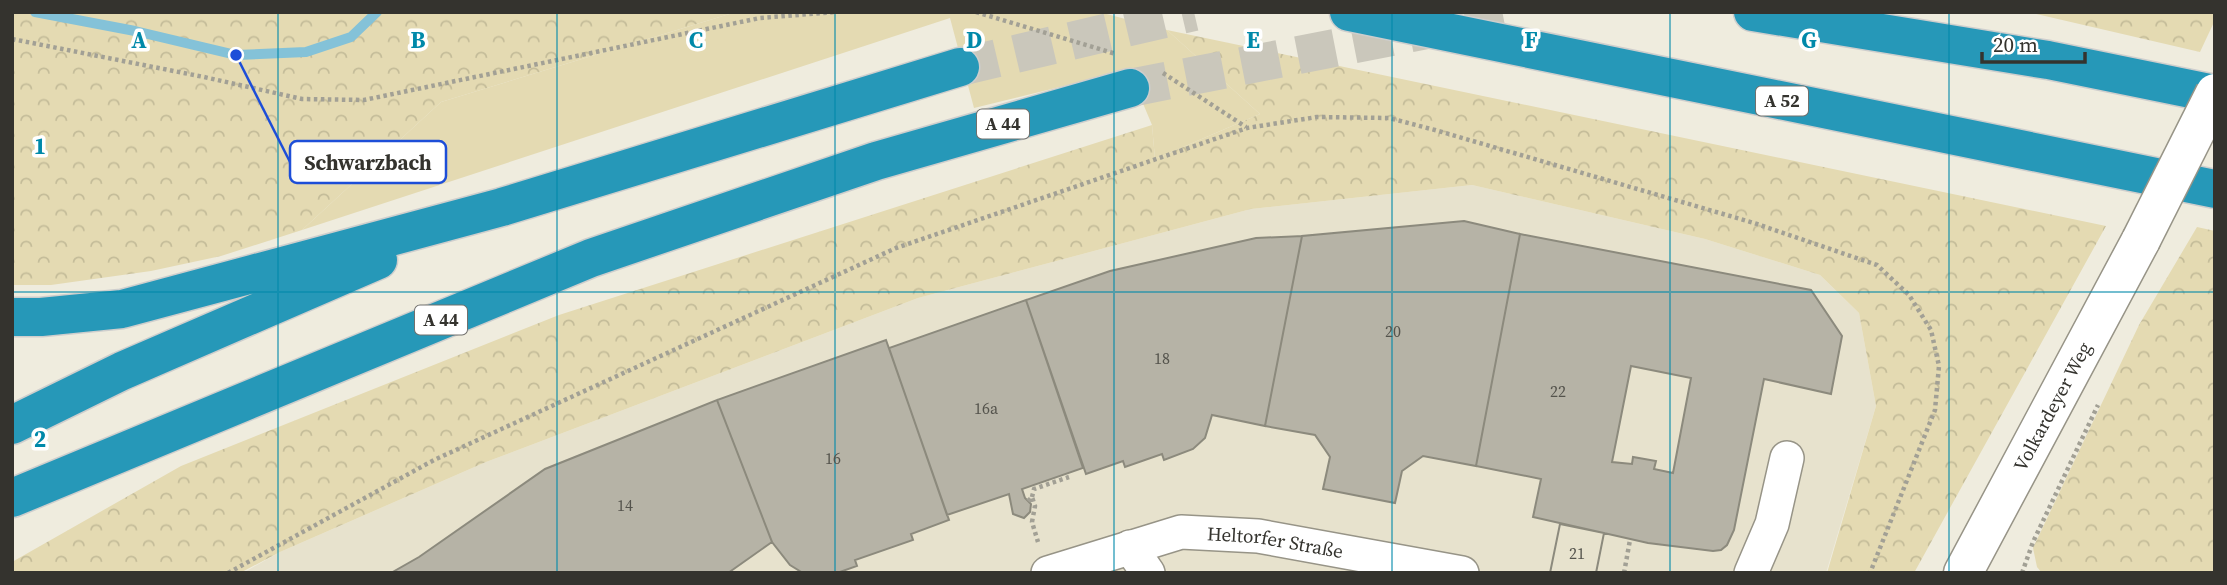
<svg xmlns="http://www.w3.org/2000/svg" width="2227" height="585" font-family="'Source Serif 4',serif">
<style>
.built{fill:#e7e2cd}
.green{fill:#e4dab2}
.forest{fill:url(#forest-crowns)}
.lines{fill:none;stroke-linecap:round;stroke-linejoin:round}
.stream{stroke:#84c2d8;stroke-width:10}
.building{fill:#b6b3a6;stroke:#8c8a7d;stroke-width:2;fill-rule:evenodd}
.highway-tunnel{stroke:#cac7bb;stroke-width:38;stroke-dasharray:38 19;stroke-linecap:butt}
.street-casing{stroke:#979487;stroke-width:36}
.secondary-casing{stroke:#979487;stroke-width:41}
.highway-casing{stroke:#cececd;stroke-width:41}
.path{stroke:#a2a095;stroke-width:4.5;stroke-dasharray:3.5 3.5;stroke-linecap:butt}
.street{stroke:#fff;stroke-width:33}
.secondary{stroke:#fff;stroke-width:38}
.highway{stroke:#2698b8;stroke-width:38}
.secondary-bridge-casing{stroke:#979487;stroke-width:41;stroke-linecap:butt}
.secondary-bridge{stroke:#fff;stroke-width:38}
.grid{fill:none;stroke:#0089a9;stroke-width:2;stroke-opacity:0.55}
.labels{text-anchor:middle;stroke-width:7;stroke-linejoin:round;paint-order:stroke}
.number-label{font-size:16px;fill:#54534c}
.shield{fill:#fff;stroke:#71706d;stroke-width:2}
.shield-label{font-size:18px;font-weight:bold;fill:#34332e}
.street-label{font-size:19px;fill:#34332e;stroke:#fff}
.grid-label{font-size:23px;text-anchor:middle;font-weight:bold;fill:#0089a9;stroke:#fff;stroke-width:7;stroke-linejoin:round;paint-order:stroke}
.leader{fill:none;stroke:#1d4ed8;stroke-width:2.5}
.callout-dot{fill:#1d4ed8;stroke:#fff;stroke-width:2.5}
.callout{fill:#fff;stroke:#1d4ed8;stroke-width:2.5}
.callout-label{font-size:21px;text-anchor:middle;font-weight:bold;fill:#34332e}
</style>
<defs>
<pattern id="forest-crowns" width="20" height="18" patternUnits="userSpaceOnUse" patternTransform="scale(1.75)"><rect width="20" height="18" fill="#e4dab2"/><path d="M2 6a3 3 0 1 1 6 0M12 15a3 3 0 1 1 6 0" fill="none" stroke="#c4bc99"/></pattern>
</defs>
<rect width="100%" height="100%" fill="#efecde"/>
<!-- built -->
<path class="built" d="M1472 185 1705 239 1820 275 1859 313 1876 406 1826 573H243L280 552 486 462 918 298 1251 209Z"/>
<!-- green -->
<path class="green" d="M736 12H1099L1167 30 1260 114 1155 159 1152 125 1129 70 974 108 950 18 302 230 441 102Z"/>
<!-- forest -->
<path class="forest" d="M12 12H736L441 102 302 230 221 256 151 271 51 285H12Z
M2028 12H2215V20L2200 52Z
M1167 30 2106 226 1914 573H1827L1876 406 1859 313 1820 275 1705 239 1472 185 1251 209 918 298 486 462 280 552 240 573H12V562L181 466 559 315 1152 125 1155 159 1260 114Z
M2197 227 2215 231V573H2042L2037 567 2033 548 2139 325Z"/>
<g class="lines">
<!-- stream -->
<path class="stream" d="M35 12 135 31 236 55 306 52 351 37 377 12"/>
</g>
<!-- building -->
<path class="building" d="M1464 221 1520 234 1476 466 1423 456 1402 471 1395 503 1323 489 1330 457 1315 435 1265 426 1302 236Z
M1520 234 1811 290 1842 336 1831 394 1764 379 1734 530 1727 545 1721 550 1713 551 1648 543 1533 517 1541 479 1476 466ZM1631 366 1691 378 1673 473 1654 469 1656 461 1633 457 1632 464 1612 462Z
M1302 236 1265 426 1212 415 1205 438 1193 449 1164 460 1162 454 1125 467 1123 461 1086 474 1026 300 1110 271 1256 238Z
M1026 300 1083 468 1022 489 1025 498 1031 504 1030 512 1024 518 1013 514 1009 494 947 515 889 348Z
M886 340 949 520 911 534 913 540 855 560 857 566 837 573H803L790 565 772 542 717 400Z
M717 400 772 542 728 573H391L419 557 545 469Z
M1560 524 1604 533 1596 573H1550Z
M1560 524 1604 533 1596 573H1550Z"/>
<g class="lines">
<!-- highway-tunnel -->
<path class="highway-tunnel" d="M960 67 1194 12
M1130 88 1519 12"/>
<defs>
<g id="street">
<path d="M1130 547 1148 573"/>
<path id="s1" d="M1048 573 1181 532 1258 536 1462 573"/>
<path d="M1751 573 1772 524 1787 458"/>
</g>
<g id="secondary">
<path id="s2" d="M1963 573 2141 240"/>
</g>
<path id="highway" d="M1349 12 2215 189
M1753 12 2048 60 2215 94
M12 317H41L122 309 502 207 960 67
M12 425 122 371 378 260
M12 498 591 258 876 161 1130 88"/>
</defs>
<!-- street casing -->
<use href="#street" class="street-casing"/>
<!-- secondary casing -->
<use href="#secondary" class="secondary-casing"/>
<!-- highway casing -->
<use href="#highway" class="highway-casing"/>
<!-- path -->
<path class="path" d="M976 12 1116 54
M12 39 204 77 302 99 364 100 760 18 835 12
M1163 73 1246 127
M1032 497 1034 489 1069 477
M1028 501 1032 497 1035 506 1032 522 1038 542
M228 573 434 460 896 248 1247 128 1317 117 1389 118 1435 130 1754 223 1877 265 1909 295 1931 330 1939 366 1935 410 1870 573
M1624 573 1630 540
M2022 573 2033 542 2098 405"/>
<!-- street -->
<use href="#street" class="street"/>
<!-- secondary -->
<use href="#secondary" class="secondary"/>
<!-- highway -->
<use href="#highway" class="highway"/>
<defs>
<path id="secondary-bridge" d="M2141 240 2215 93"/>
</defs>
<!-- secondary-bridge casing -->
<use href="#secondary-bridge" class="secondary-bridge-casing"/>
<!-- secondary-bridge -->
<use href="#secondary-bridge" class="secondary-bridge"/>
</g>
<!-- grid -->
<path class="grid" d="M278 12V573M557 12V573M835 12V573M1114 12V573M1392 12V573M1670 12V573M1949 12V573M12 292H2215"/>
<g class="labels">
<!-- number labels -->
<g class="number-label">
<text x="1393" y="337">20</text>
<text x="1162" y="364">18</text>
<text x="1558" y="397">22</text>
<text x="986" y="414">16a</text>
<text x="833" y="464">16</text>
<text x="625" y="511">14</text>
<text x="1577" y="559">21</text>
</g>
<!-- shield labels -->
<g class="shield">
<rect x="1756" y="86.5" width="52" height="29" rx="5"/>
<rect x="977" y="109.5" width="52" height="29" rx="5"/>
<rect x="415" y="305.5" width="52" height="29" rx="5"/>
</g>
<g class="shield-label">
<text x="1782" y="107">A 52</text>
<text x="1003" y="130">A 44</text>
<text x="441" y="326">A 44</text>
</g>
<!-- street labels -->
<g class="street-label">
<text dy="7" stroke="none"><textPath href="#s2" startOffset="189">Volkardeyer Weg</textPath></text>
<text dy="7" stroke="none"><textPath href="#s1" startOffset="234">Heltorfer Straße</textPath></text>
</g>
</g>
<g class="grid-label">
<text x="139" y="48">A</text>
<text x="418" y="48">B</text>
<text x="696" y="48">C</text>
<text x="974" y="48">D</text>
<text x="1253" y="48">E</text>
<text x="1531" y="48">F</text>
<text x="1809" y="48">G</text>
<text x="40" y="154">1</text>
<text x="40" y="447">2</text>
</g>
<!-- callouts -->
<path class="leader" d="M236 55L290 162"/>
<circle class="callout-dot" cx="236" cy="55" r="7"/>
<rect class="callout" x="290" y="141" width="156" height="42" rx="7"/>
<g class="callout-label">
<text x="368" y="170">Schwarzbach</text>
</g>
<!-- border -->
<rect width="2227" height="585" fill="none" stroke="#34332e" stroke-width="28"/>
<!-- scale -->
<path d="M1982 52v10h103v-10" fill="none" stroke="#34332e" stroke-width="3.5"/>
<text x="1993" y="52" font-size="21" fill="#34332e" stroke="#ffffff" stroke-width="5" paint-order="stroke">20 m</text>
</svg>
